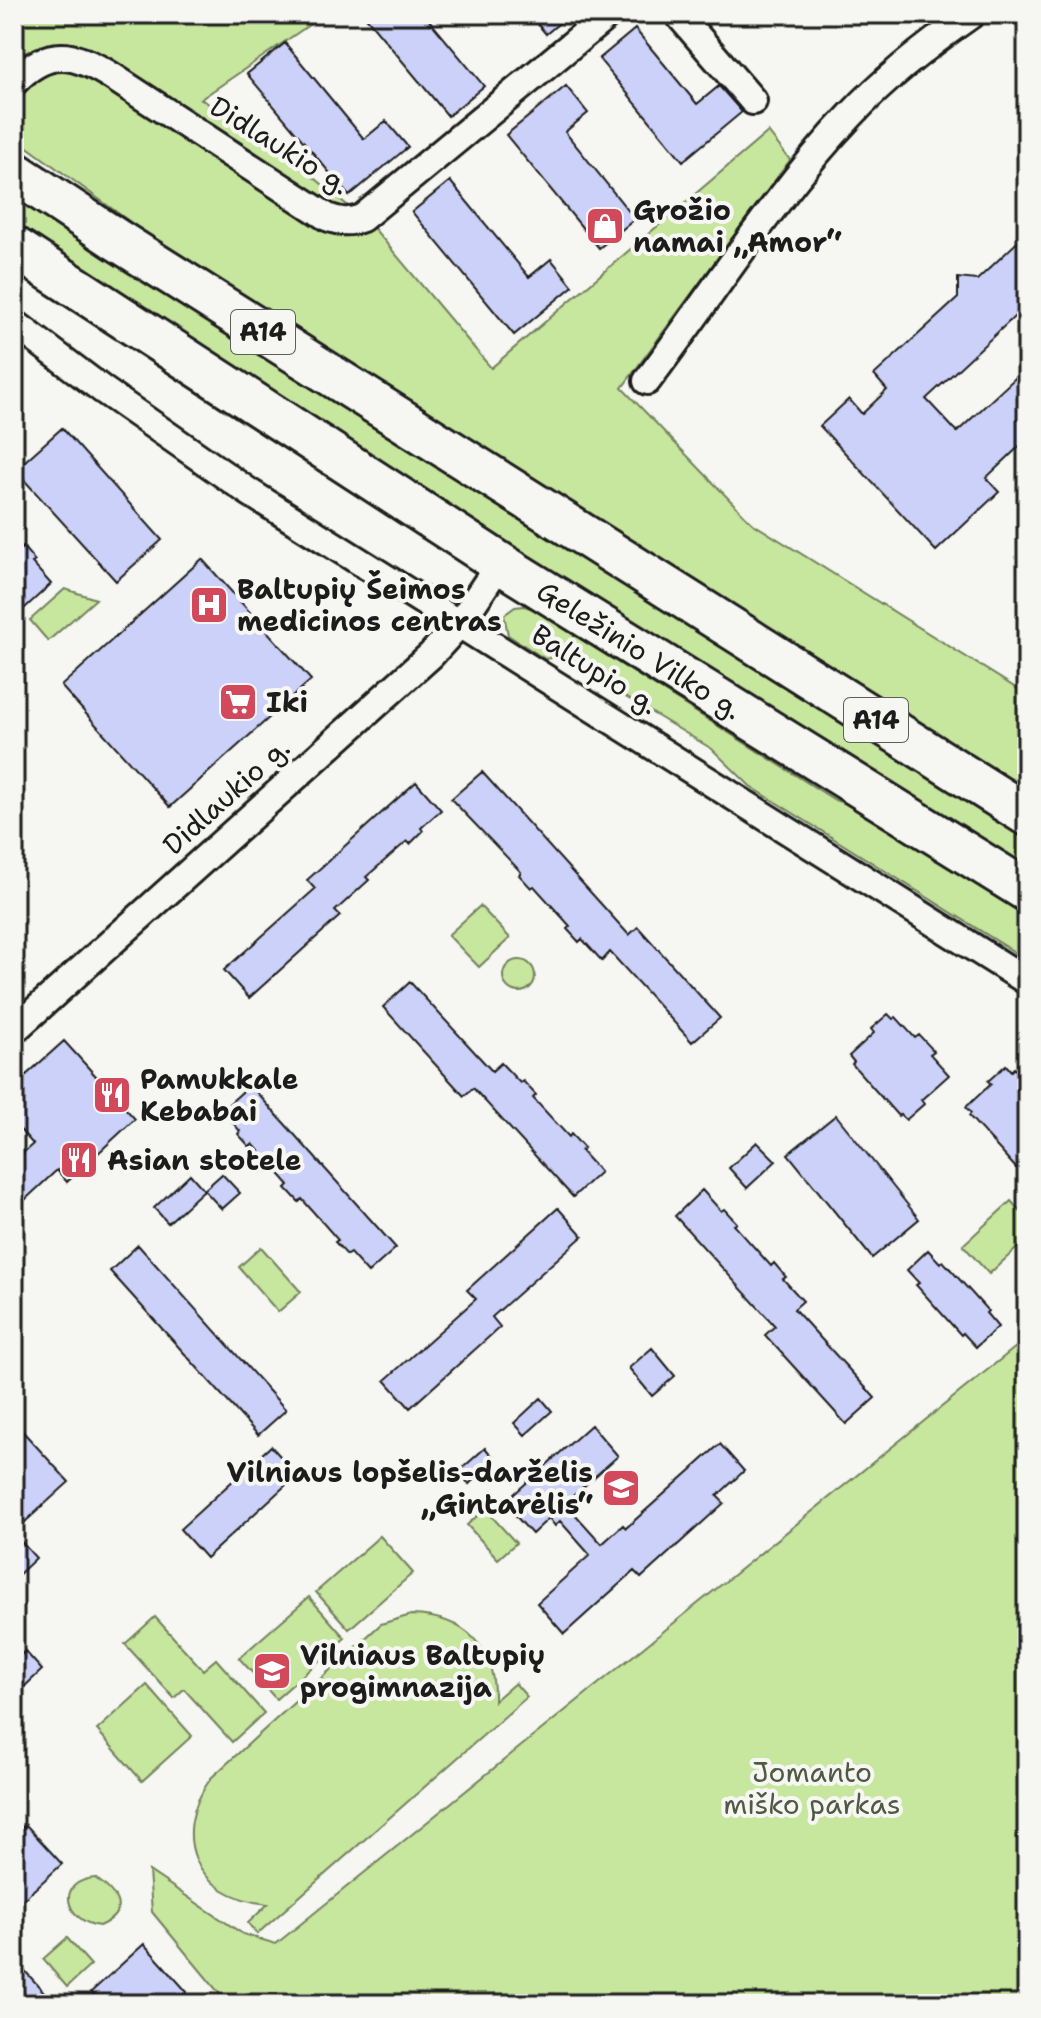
<svg xmlns="http://www.w3.org/2000/svg" width="1041" height="2018" font-family="'Shantell Sans',sans-serif">
<style>
.green{fill:#c7e69e;stroke:#72815d;stroke-width:2}
.building{fill:#cbd1f9;stroke:#1c1c1c;stroke-width:2}
.lines{fill:none;stroke-linecap:round;stroke-linejoin:round}
.minor-casing{stroke:#1c1c1c;stroke-width:32}
.highway-casing{stroke:#1c1c1c;stroke-width:46}
.minor{stroke:#f6f6f2;stroke-width:26}
.highway{stroke:#f6f6f2;stroke-width:40}
.labels{text-anchor:middle;stroke-width:8;stroke-linejoin:round;paint-order:stroke}
.shield{fill:#f6f6f2;stroke:#5d5d5c;stroke-width:2}
.shield-label{font-size:26px;font-weight:bold;fill:#1c1c1c}
.street-label{font-size:28px;fill:#1c1c1c;stroke:#f6f6f2}
.poi-label{font-size:28px;font-weight:bold;fill:#1c1c1c;stroke:#f6f6f2;text-anchor:start}
.park-label{font-size:28px;fill:#4f5943;stroke:#f6f6f2}
</style>
<rect width="100%" height="100%" fill="#f6f6f2"/>
<filter id="ink" filterUnits="userSpaceOnUse"><feTurbulence type="fractalNoise" baseFrequency=".0125" numOctaves="2"/><feDisplacementMap in="SourceGraphic" scale="16" xChannelSelector="R" yChannelSelector="G"/><feConvolveMatrix kernelMatrix="1 2 1 2 8 2 1 2 1" color-interpolation-filters="sRGB"/></filter>
<g filter="url(#ink)">
<!-- green -->
<path class="green" d="M14 14H325L201 99 279 148 372 226 491 368 768 132 790 160 622 388 752 523 1027 695V799L181 259 22 143 14 129Z
M14 187 1027 830V874L282 404 14 230Z
M65 589 96 599 48 641 30 620Z
M524 606 533 609 835 800 878 814 1027 908V960L750 786 712 749 559 657 545 659 508 635 504 615 515 607Z
M480 906 510 938 479 967 448 935Z
M503 976a16 16 0 1 1 32 0a16 16 0 1 1-32 0Z
M1011 1201 1027 1219V1239L989 1274 963 1245Z
M261 1247 301 1292 278 1312 239 1267Z
M1027 1338V2004H228L152 1912 149 1871 243 1934 276 1944Z
M485 1509 516 1543 498 1559 467 1525Z
M380 1536 413 1573 349 1629 316 1592Z
M309 1597 345 1638 276 1699 239 1658Z
M411 1615C465 1616 496 1647 494 1701L515 1683 527 1697 257 1934 248 1923 268 1904C195 1897 169 1836 211 1778L381 1624Z
M155 1617 203 1670 216 1659 264 1713 232 1742 184 1689 174 1698 125 1644Z
M147 1685 192 1736 142 1781 97 1730Z
M95 1878C117 1893 131 1912 99 1926 65 1921 55 1881 95 1878Z
M67 1938 91 1965 67 1987 43 1959Z"/>
<!-- building -->
<path class="building" d="M363 14H424L484 86 448 116Z
M529 14H570L546 34Z
M635 29 697 104 719 86 742 112 683 161 599 59Z
M285 43 364 139 386 121 408 147 349 196 247 74Z
M566 86 588 113 565 132 635 219 599 248 506 135Z
M450 181 529 277 551 259 573 286 514 335 412 212Z
M1027 233V305L926 399 957 432 1027 367V439L986 478 999 492 936 551 820 426 849 399 862 414 887 390 874 375 958 298V278L977 280Z
M62 428 162 540 116 581 15 470Z
M14 544 20 550 23 547 35 561 32 563 51 584 14 618Z
M202 559 311 680 170 807 61 686Z
M482 772 629 935 638 927 720 1018 692 1042 610 952 602 961 582 939 579 942 567 929 570 926 534 886 531 888 519 875 521 872 451 799Z
M416 782 441 810 421 828 423 831 410 844 407 841 366 877 369 880 335 911 340 916 249 998 224 970 315 889 307 880Z
M410 982 492 1071 501 1063 520 1083 523 1081 536 1095 533 1098 569 1137 571 1134 584 1148 581 1151 600 1172 573 1197 473 1088 464 1096 383 1007Z
M888 1014 893 1019 896 1017 915 1038 919 1035 934 1051 930 1054 949 1075 921 1100 924 1104 906 1120 900 1114 898 1116 852 1064 854 1062 849 1056 874 1033 871 1029Z
M64 1041 135 1119 67 1182 57 1170 14 1210V1161L33 1144 14 1123V1086Z
M1006 1065 1011 1071 1014 1068 1027 1082V1159L1016 1168 969 1116 971 1113 966 1107 991 1084 988 1081Z
M250 1085 396 1248 368 1273 350 1253 347 1255 335 1242 338 1240 302 1199 299 1202 286 1188 289 1185 253 1144 250 1147 238 1134 240 1131 222 1110Z
M836 1115 919 1219 872 1258 788 1154Z
M757 1142 776 1161 747 1188 729 1168Z
M190 1174 204 1190 168 1223 154 1208Z
M222 1174 240 1193 222 1209 204 1190Z
M702 1190 721 1211 724 1209 737 1223 734 1225 771 1266 774 1263 786 1277 783 1279 803 1301 794 1309 875 1398 846 1424 765 1335 775 1326 675 1216Z
M558 1208 583 1236 492 1317 500 1327 410 1408 385 1380 476 1299 467 1290Z
M138 1245 286 1410 258 1435 110 1271Z
M928 1250 940 1263 943 1261 988 1311 986 1313 998 1327 976 1347 963 1333 961 1335 916 1285 919 1283 907 1270Z
M652 1348 675 1376 652 1396 629 1368Z
M541 1398 552 1411 525 1435 514 1423Z
M14 1422 69 1482 14 1532Z
M591 1425 618 1456 565 1503 602 1544 623 1525 626 1528 720 1444 744 1471 717 1496 724 1503 641 1578 634 1571 564 1634 537 1603 590 1555 560 1521 555 1526 549 1518 532 1534 504 1503Z
M271 1446 297 1475 206 1558 180 1529Z
M485 1448 496 1460 469 1484 458 1472Z
M14 1534 36 1558 14 1579Z
M25 1651 42 1670 24 1687 14 1677V1662Z
M14 1818 23 1828 26 1825 62 1864 14 1908Z
M144 1944 187 1992 174 2004H102L91 1992Z
M14 1959 55 2004H14Z"/>
<g class="lines">
<defs>
<path id="minor" d="M678 14 753 101
M14 82C48 47 74 52 113 77L327 217C340 222 349 223 362 218L609 14
M14 323 103 390 249 492 1027 981
M647 381C714 293 774 196 851 115 887 76 929 44 972 14
M14 1030 431 655 460 623 500 563"/>
<g id="highway">
<path d="M14 172 117 240 1027 815"/>
<path id="s1" d="M14 247 500 563 1027 891"/>
</g>
</defs>
<!-- minor casing -->
<use href="#minor" class="minor-casing"/>
<!-- highway casing -->
<use href="#highway" class="highway-casing"/>
<!-- minor -->
<use href="#minor" class="minor"/>
<!-- highway -->
<use href="#highway" class="highway"/>
</g>
</g>
<!-- icons -->
<defs>
<symbol id="shop-square" viewBox="-11 -11 22 22"><rect x="-9" y="-9" width="18" height="18" rx="4" fill="#d1495b" stroke="#f6f6f2"/><path d="M-5-2.5h2.3a2.7 3.5 0 0 1 5.4 0H5L5.5 6h-11ZM-1.5-2.5h3a1.5 2.3 0 0 0-3 0Z" fill="#fff"/></symbol>
<symbol id="hospital-square" viewBox="-11 -11 22 22"><rect x="-9" y="-9" width="18" height="18" rx="4" fill="#d1495b" stroke="#f6f6f2"/><path d="M-5-5h3v3.5h4V-5h3V5h-3V1.5h-4V5h-3Z" fill="#fff"/></symbol>
<symbol id="supermarket-square" viewBox="-11 -11 22 22"><rect x="-9" y="-9" width="18" height="18" rx="4" fill="#d1495b" stroke="#f6f6f2"/><path d="M-6-5.5h2.5l.6 2H6L4.5 2H-2.5L-4.4-4H-6ZM-1.5 3.2a1.3 1.3 0 1 0 .1 0ZM3 3.2a1.3 1.3 0 1 0 .1 0Z" fill="#fff"/></symbol>
<symbol id="restaurant-square" viewBox="-11 -11 22 22"><rect x="-9" y="-9" width="18" height="18" rx="4" fill="#d1495b" stroke="#f6f6f2"/><path d="M-5-6h1v4h1v-4h1v4h1v-4h1v5L-1.5 .5V6h-2V.5L-5-1ZM5-6V6H3V1.5H1.5Q1.5-4 5-6Z" fill="#fff"/></symbol>
<symbol id="school-square" viewBox="-11 -11 22 22"><rect x="-9" y="-9" width="18" height="18" rx="4" fill="#d1495b" stroke="#f6f6f2"/><path d="M0-5L7-2L0 1L-7-2ZM-4 1L0 2.5L4 1V4Q0 6-4 4Z" fill="#fff"/></symbol>
</defs>
<g fill-rule="evenodd">
<use href="#shop-square" x="583" y="204" width="44" height="44"/>
<use href="#hospital-square" x="187" y="583" width="44" height="44"/>
<use href="#supermarket-square" x="216" y="680" width="44" height="44"/>
<use href="#restaurant-square" x="90" y="1073" width="44" height="44"/>
<use href="#restaurant-square" x="57" y="1138" width="44" height="44"/>
<use href="#school-square" x="599" y="1466" width="44" height="44"/>
<use href="#school-square" x="250" y="1649" width="44" height="44"/>
</g>
<g class="labels">
<!-- shield labels -->
<g class="shield">
<rect x="231" y="310" width="64" height="44" rx="6"/>
<rect x="844" y="698" width="64" height="44" rx="6"/>
</g>
<g class="shield-label">
<text x="263" y="341">A14</text>
<text x="876" y="729">A14</text>
</g>
<!-- street labels -->
<g class="street-label">
<text transform="translate(280 145) rotate(32)" y="10">Didlaukio g.</text>
<text dy="10" stroke="none"><textPath href="#s1" startOffset="744">Geležinio Vilko g.</textPath></text>
<text transform="translate(595 669) rotate(32)" y="10">Baltupio g.</text>
<text transform="translate(226 796) rotate(-42)" y="10">Didlaukio g.</text>
</g>
<!-- poi labels -->
<g class="poi-label">
<text x="633" y="220">Grožio<tspan x="633" dy="32">namai „Amor“</tspan></text>
<text x="237" y="599">Baltupių Šeimos<tspan x="237" dy="32">medicinos centras</tspan></text>
<text x="266" y="712">Iki</text>
<text x="140" y="1089">Pamukkale<tspan x="140" dy="32">Kebabai</tspan></text>
<text x="107" y="1170">Asian stotele</text>
<text x="593" y="1482" text-anchor="end">Vilniaus lopšelis-darželis<tspan x="593" dy="32">„Gintarėlis“</tspan></text>
<text x="300" y="1665">Vilniaus Baltupių<tspan x="300" dy="32">progimnazija</tspan></text>
</g>
<!-- park labels -->
<g class="park-label">
<text x="812" y="1782">Jomanto<tspan x="812" dy="32">miško parkas</tspan></text>
</g>
</g>
<!-- margin -->
<rect width="1041" height="2018" fill="none" stroke="#f6f6f2" stroke-width="48"/>
<rect x="24" y="24" width="993" height="1970" fill="none" stroke="#1c1c1c" stroke-width="3" filter="url(#ink)"/>
</svg>
